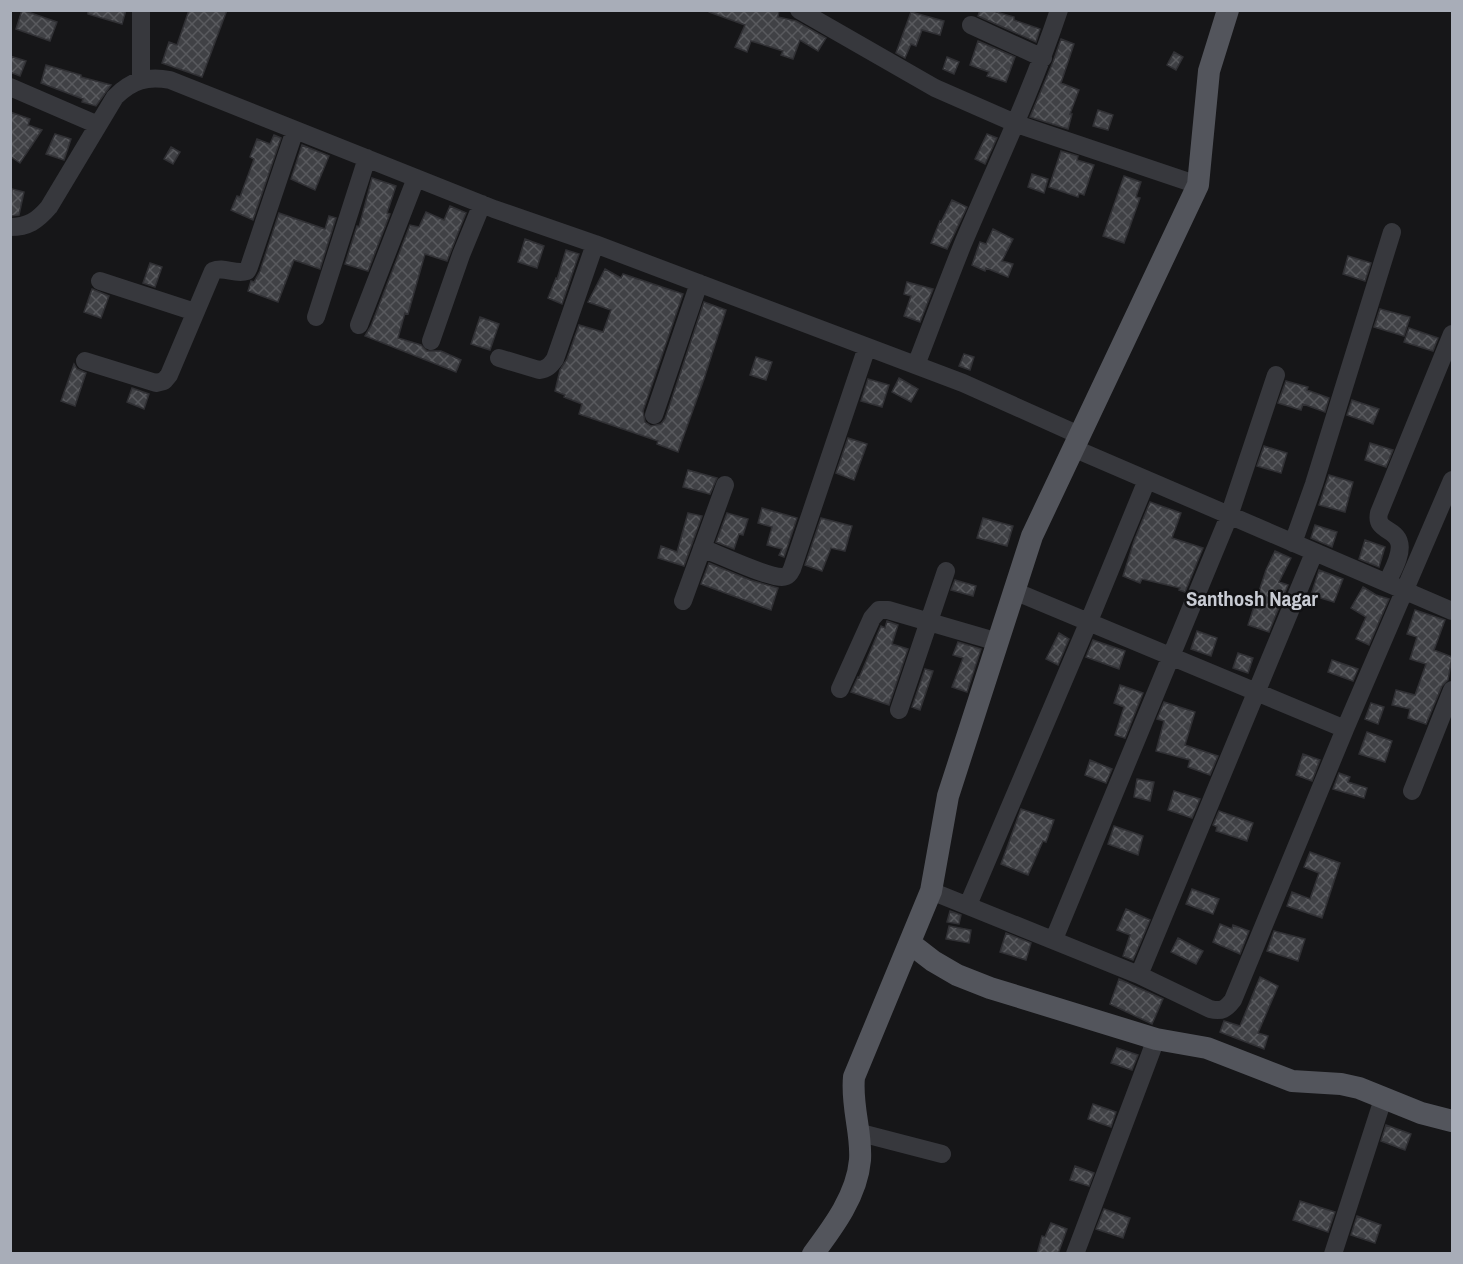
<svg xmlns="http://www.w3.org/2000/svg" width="1463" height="1264" font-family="'Archivo Narrow',sans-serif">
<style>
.building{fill:url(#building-cross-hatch);stroke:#303034;stroke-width:1.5}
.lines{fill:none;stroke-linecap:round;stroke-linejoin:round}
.minor{stroke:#37383d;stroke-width:18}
.major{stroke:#53555c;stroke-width:22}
.labels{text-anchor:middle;stroke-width:5;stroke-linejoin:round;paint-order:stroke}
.district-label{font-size:21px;font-weight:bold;fill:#c9ccd4;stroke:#111113}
</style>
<defs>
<pattern id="building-cross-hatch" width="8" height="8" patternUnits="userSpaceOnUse" patternTransform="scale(1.5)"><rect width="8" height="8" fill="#404145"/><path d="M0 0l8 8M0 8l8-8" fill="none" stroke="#595a5e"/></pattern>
</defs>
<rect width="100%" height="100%" fill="#161618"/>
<!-- building -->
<path class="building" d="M22 10 57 22 50 41 16 29Z
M88 10H126L122 24 88 14Z
M189 10H227L202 77 162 63 169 42 177 45Z
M709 10H779L778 17 796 21 826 38 818 51 800 40 793 59 781 55 783 51 751 41 747 52 735 47 745 25 709 12Z
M980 10H989L1014 17V20L1040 29 1036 42 978 16Z
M911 12 944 21 940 35 922 30 916 46 911 44 905 58 896 53Z
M1061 39 1074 44 1061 83 1079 90 1070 114H1072L1068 129 1030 117 1053 62Z
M978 41 1015 57 1006 82 987 76 989 72 970 65Z
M1174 52 1183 57 1176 70 1167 65Z
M10 56 26 61 20 76 10 72Z
M947 57 959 62 954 74 943 69Z
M46 65 81 75V77L111 85 96 106 82 102 83 99 41 83Z
M1098 110 1113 115 1108 130 1093 126Z
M10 112 30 119 28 125 42 130 20 163 10 156Z
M55 134 71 139 64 160 46 154Z
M987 134 997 138 985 164 975 159Z
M274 135 281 138 253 220 231 210 237 196 240 197 254 159 250 157 257 139 270 144Z
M302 145 329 156 315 190 291 179Z
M171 147 180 152 173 164 164 159Z
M1061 151 1078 156 1077 160 1094 165 1084 195 1079 193 1078 197 1049 187Z
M1032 174 1048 179 1044 193 1028 187Z
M1124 176 1141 182 1136 197 1140 198 1124 243 1103 236Z
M372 178 396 186 387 213 390 214 368 271 345 264 357 226 359 227Z
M12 189 24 192 19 215 10 216Z
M952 200 967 207 947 249 931 243 940 221 941 222Z
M450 206 466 213 447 261 425 254 408 314 405 313 398 338 421 345 427 351H441L461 360 456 372 365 336 371 326 410 225 419 227 426 212 444 220Z
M279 213 325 229 329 216 336 218 320 269 294 260 278 302 248 291 251 281 254 282 260 271Z
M993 229 1013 239 1002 261 1013 264 1008 277 986 268 985 271 972 265 980 242 986 244Z
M525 239 544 246 537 268 518 262Z
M566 250 579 254 562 304 548 298 556 278 557 279Z
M1348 256 1371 263 1365 281 1343 274Z
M150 263 162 267 155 287 143 283Z
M605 269 621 278 623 274 683 294 643 411 645 422 651 426 661 424 665 419 704 302 726 310 704 379 678 452 657 444 658 441 579 414 582 404 564 397 565 395 555 391 560 370 567 359 579 325 603 332 611 310 588 302Z
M907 282 933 289 920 322 904 316 911 296 904 294Z
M92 289 109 296 101 318 84 312Z
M1380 309 1410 317 1404 336 1374 327Z
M480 317 499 324 490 350 471 344Z
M1409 328 1438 338 1433 351 1404 342Z
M964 354 974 357 970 370 959 366Z
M756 357 772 362 766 380 750 375Z
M74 364 77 369 86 373 75 406 61 401Z
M899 378 918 389 911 402 892 392Z
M868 379 889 385 882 407 861 401Z
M1286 381 1308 387 1307 390 1329 398 1325 412 1303 404 1301 410 1278 403Z
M132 388 149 394 144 409 127 402Z
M1352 400 1379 409 1373 424 1347 415Z
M848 438 867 444 854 480 836 473Z
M1370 443 1393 450 1386 467 1365 460Z
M1264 446 1287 453 1281 473 1257 466Z
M688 470 717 478 710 494 683 487Z
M1329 475 1353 482 1345 512 1319 505Z
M1150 502 1181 513 1172 538 1203 548 1185 592 1179 590 1180 588 1142 579 1140 583 1123 576 1134 541Z
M762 508 797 518 784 557 779 555 782 549 767 545 772 527 758 523Z
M688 513 702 516 684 566 658 558 661 546 677 552Z
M727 513 748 519 743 535 739 534 734 549 716 542Z
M821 518 852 526 845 551 831 548 822 571 805 565Z
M983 518 1013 526 1007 546 977 538Z
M1315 525 1337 532 1332 547 1311 538Z
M1365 540 1385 547 1379 567 1359 559Z
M1275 551 1291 558 1279 582 1288 585 1269 632 1248 625 1266 570Z
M709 563 750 580 778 588 771 610 701 584Z
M1319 570 1343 579 1334 602 1311 595Z
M955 580 976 586 973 596 951 590Z
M1363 587 1376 595 1389 599 1369 645 1356 639 1366 617 1351 608Z
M1415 610 1445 620 1434 650 1452 657 1448 680 1442 686 1426 724 1408 718 1410 709 1392 705 1396 690 1415 695 1426 664 1410 659 1417 637 1407 634Z
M887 621 898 625 892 644 908 649 889 705 851 692 858 677 859 678 881 626 885 628Z
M1197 631 1217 638 1211 656 1191 649Z
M1059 633 1069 639 1058 665 1046 659Z
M1093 640 1125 651 1119 669 1086 657Z
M958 642 981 649 967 692 952 687 963 658 953 655Z
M1238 653 1253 658 1248 673 1233 668Z
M1332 660 1358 669 1353 681 1328 672Z
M925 669 933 671 920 710 912 707Z
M1120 685 1143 693 1125 738 1115 735 1124 707 1114 703Z
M1164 702 1195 712 1185 745 1218 756 1210 775 1188 767 1190 760 1156 751 1164 721 1157 719Z
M1371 703 1384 707 1378 724 1365 719Z
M1367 732 1392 741 1385 762 1359 754Z
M1303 754 1320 760 1312 781 1296 775Z
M1090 760 1112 769 1106 783 1085 775Z
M1339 773 1350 777 1348 782 1367 788 1364 798 1333 789Z
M1137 779 1154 782 1150 801 1134 797Z
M1174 791 1200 799 1192 818 1168 810Z
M1021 809 1054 820 1046 842 1043 841 1028 875 1001 864Z
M1219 811 1253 823 1247 841 1216 831 1217 827 1213 825Z
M1114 826 1143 836 1138 855 1108 844Z
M1310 852 1340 863 1322 918 1287 906 1292 892 1310 899 1319 873 1304 867Z
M1192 889 1219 899 1213 914 1186 904Z
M1126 909 1150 920 1133 960 1123 956 1130 935 1117 930Z
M950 911 961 915 959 924 947 922Z
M1220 924 1232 929 1233 925 1249 931 1240 954 1213 942Z
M949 926 971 930 969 943 946 939Z
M1274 931 1305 939 1298 961 1267 951Z
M1006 933 1031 943 1026 960 1000 952Z
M1178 938 1203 951 1196 964 1171 952Z
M1260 977 1278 986 1258 1033 1268 1036 1264 1049 1220 1032 1224 1021 1240 1026Z
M1119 979 1163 999 1152 1024 1110 1004Z
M1117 1048 1138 1055 1132 1070 1111 1063Z
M1093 1104 1116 1112 1111 1127 1088 1119Z
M1386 1125 1411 1134 1405 1150 1381 1141Z
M1075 1166 1094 1173 1089 1186 1070 1180Z
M1300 1201 1335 1212 1328 1232 1293 1220Z
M1104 1209 1130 1218 1123 1238 1096 1229Z
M1357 1216 1381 1225 1375 1243 1351 1235Z
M1051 1223 1067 1229 1058 1254H1037L1042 1236 1045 1237Z"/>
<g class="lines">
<!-- minor -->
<path class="minor" d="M141 10V80
M799 10 935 88 1017 124 1198 185
M971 25 1043 58
M10 87 98 125
M10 227C28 227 37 221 49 207L115 97C132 80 147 76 170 80L494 209 595 244 963 383 1079 435
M100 281 195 312
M316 317 367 158
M359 325 416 178
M431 341 461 255 482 204
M499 358 539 370C547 369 550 366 555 359L595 244
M85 361 156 383 164 381 169 375 213 271C224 266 235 275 247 271L249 267 295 130
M916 365C931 326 946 286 962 246 995 168 1032 91 1059 10
M654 415 699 283
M1073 448 1452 611
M1293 543 1314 484 1392 232
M702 548C720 555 766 577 782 577 788 577 790 573 792 569L867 347
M1387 583C1391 573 1403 554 1399 542 1395 528 1375 531 1379 513L1452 334
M1014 591 1345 729 1452 480
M683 601 725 485
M840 689 872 618 879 610H888L998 642
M899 710 946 571
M1412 791 1452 690
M931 891 1139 975 1210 1009C1222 1012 1226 1009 1233 1000L1345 729
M968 905 1089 621 1147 480
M1054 939 1229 516 1276 375
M1139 975 1314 553
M857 1132 942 1154
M1075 1254 1156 1039
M1333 1254 1383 1099"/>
<!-- major -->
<path class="major" d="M911 944 933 961 957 975 990 988 1156 1039 1207 1048 1292 1081 1341 1084 1359 1088 1421 1113 1452 1121
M813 1254C834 1226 857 1195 860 1160 862 1133 851 1106 854 1077L931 891 948 796 1032 536 1198 185 1209 71 1228 10"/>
</g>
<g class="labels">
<!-- district labels -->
<g class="district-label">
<text x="1252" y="606">Santhosh Nagar</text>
</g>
</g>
<!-- border -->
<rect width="1463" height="1264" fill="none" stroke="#a8adb8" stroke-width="24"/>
</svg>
